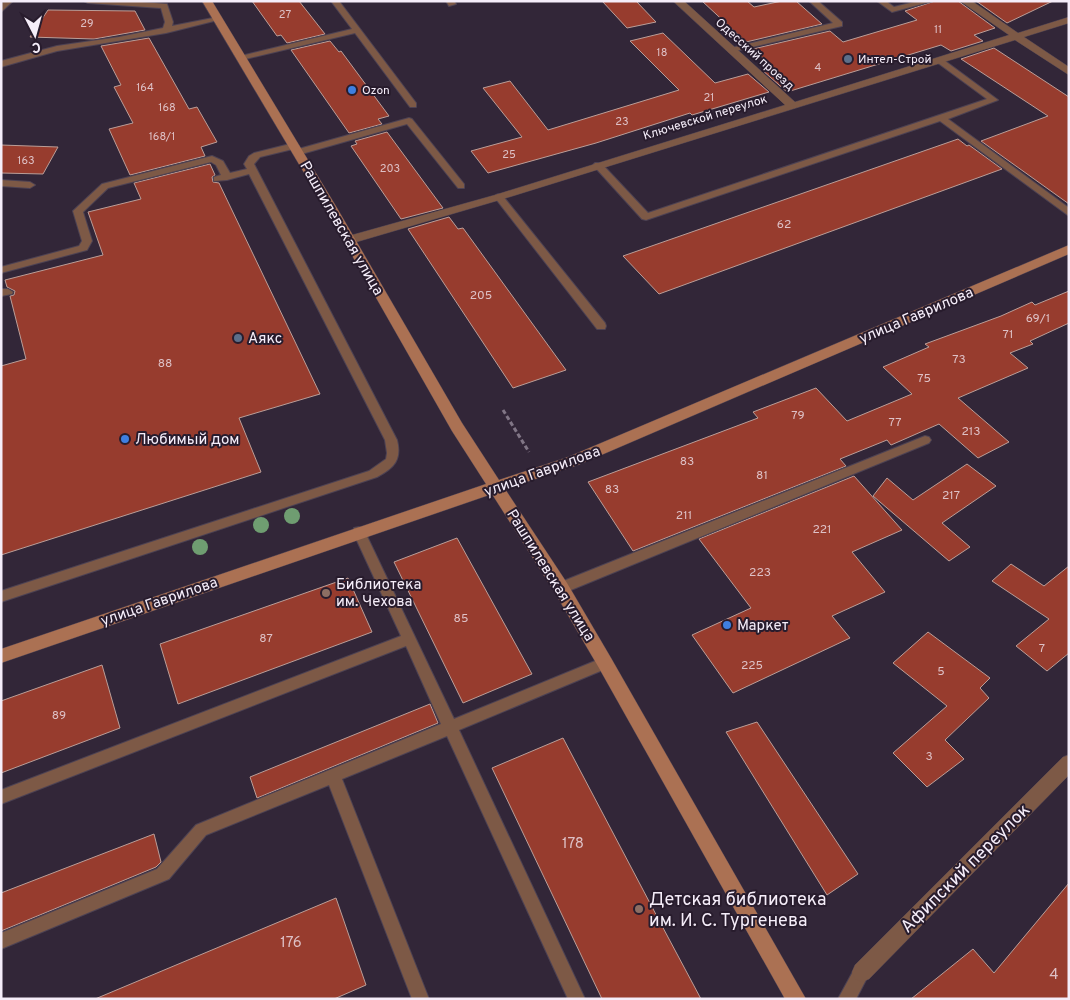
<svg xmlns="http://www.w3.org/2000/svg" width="1070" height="1000" font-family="Overpass,sans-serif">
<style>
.building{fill:#973c2e;stroke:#bb9e98}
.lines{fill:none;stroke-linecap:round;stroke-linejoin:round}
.lane-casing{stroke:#4d4253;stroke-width:2}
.street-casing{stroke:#4d4253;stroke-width:1}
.secondary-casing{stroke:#4d4253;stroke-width:1}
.path{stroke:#817686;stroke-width:3;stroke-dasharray:4.5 2.5;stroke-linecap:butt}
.lane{fill:#7d5946;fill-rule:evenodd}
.street{fill:#7d5946;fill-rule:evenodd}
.secondary{fill:#ab7153;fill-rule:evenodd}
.tree{fill:#6f9d71}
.service-dot{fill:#5c6f8a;stroke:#281c2d;stroke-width:2}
.shop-dot{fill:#3f7fe0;stroke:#281c2d;stroke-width:2}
.education-dot{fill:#8d6e63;stroke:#281c2d;stroke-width:2}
.labels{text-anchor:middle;stroke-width:4;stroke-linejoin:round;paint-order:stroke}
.far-number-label{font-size:11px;fill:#dec1c6}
.far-street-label{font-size:12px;fill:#f5edf9;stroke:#281c2d}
.far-poi-label{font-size:12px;fill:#f5edf9;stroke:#281c2d;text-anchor:start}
.number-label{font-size:12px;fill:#dec1c6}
.street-label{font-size:15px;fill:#f5edf9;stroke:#281c2d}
.poi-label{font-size:15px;fill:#f5edf9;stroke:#281c2d;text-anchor:start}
.near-number-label{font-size:15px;fill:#dec1c6}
.near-street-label{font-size:18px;fill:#f5edf9;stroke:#281c2d}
.near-poi-label{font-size:18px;fill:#f5edf9;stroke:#281c2d;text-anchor:start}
</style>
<rect width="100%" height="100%" fill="#322638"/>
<!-- building -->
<path class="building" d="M252 1H299L325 34 287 43 281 35 277 36Z
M602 1H636L656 22 627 28Z
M702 1H747L754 7 782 1H796L822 24 746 42Z
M935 1H958L995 28 974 35 983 41 951 51 941 45 787 92 762 70 773 67 753 49 830 31 843 42 917 20 905 11Z
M976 1H1053L1007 23Z
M48 10 135 11 145 30 94 39 30 37Z
M663 33 715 83 748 74 769 92 692 115 690 113 596 143 488 173 471 151 522 137 483 88 510 81 548 130 679 90 630 41Z
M149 38 189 109 197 107 217 142 201 147 205 156 130 175 109 129 133 123 114 87 121 85 101 46Z
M330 41 339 52 341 51 389 116 378 119 382 124 349 133 291 50Z
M994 48 1069 97V204L981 141 1048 116 961 59Z
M387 132 443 208 401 219 351 146 357 144 355 141Z
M958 139 967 146 969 145 1002 169 659 294 623 256Z
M1 145 58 147 43 174 1 173Z
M210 164 215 175 212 177 213 182 219 183 320 394 239 418 261 472 1 555V366L26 359 10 296 14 295 15 291 7 287 5 280 103 255 88 212 141 199 134 183Z
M449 217 458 229 463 228 566 370 513 388 408 229Z
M1069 291V323L1030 341 1033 344 1010 353 1028 368 958 398 1009 442 978 458 939 424 891 445 887 440 840 459 846 466 633 551 588 482 758 418 753 412 816 388 847 421 912 394 883 367 929 347 925 344 1001 316 1032 302 1035 305Z
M967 464 996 486 942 523 970 547 949 561 873 496 887 478 913 500Z
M854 476 902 530 852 552 885 592 832 616 850 638 733 693 692 635 751 608 699 539Z
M457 538 532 674 463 703 394 562Z
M1011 564 1044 586 1069 566V653L1047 671 1016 646 1049 619 992 581Z
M348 578 372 632 178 704 160 644Z
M928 632 990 678 980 688 989 698 945 740 964 759 927 787 893 753 947 706 893 663Z
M102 665 120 728 1 773V701Z
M430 704 438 723 257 798 250 777Z
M757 722 858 874 827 895 726 732Z
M563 738 661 924 701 999H602L492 768Z
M154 834 161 862 156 867 1 931V893Z
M1069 883V999H911L973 949 994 973Z
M336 898 366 985 334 999H95Z"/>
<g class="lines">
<defs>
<path id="lane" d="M4 1H13L1 12V5Z
M84 1H129L167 4 173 22 172 26 218 17 222 19 166 33 57 51 1 67V61L57 46 119 37 163 28 165 22 161 8 88 3Z
M331 1H339L416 103V107H410L355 33 241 60 237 57 352 29Z
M446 1H454L456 4 449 6Z
M809 1H818L842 22V26L731 52 727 49 833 23Z
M877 1H886L894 7 918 1H933L892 12Z
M941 58 998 100 948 119 1069 208V216L940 121 646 220 642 219 593 165 595 163H601L648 213 987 99 938 63V59Z
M409 118 412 119 464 184V188H458L407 124 298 155 293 152 295 150Z
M294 143 299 146 297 148 260 157 254 164 397 440C402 460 394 468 377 477L1 602V591L369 471 386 459 387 453 385 440 249 174 227 180 214 181V177L221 175 216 165 211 162 108 188 83 212 92 241 87 250 1 273V267L79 246 82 241 73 211 102 184 212 156 223 161 230 173 247 169 244 164 249 156 254 153Z
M1 180 30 182 35 185 30 188 1 186Z
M499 194 502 195 605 323 606 326 605 329H597L496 199V195Z
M1 289H8L13 292 12 294 1 296Z
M925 436 929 437 931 440 929 443 566 592 561 593 556 592 554 588 556 584Z
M359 527 364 528 365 532 454 719 600 659 605 657 610 659 612 663 610 667 459 730 585 999H568L447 736 342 779 429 999H412L329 785 206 835 169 879 1 949V933L157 869 196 825 441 724 406 646 1 804V790L401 636 353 532 354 528Z
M862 964 868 966 870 972 856 999H838L856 966Z"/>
<path id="street" d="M673 1H684L795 102 1009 35 960 1H972L1018 33 1069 17V23L1024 37 1069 67V75L1015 40 503 199 353 243H345L343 240 345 237 495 195 785 105Z
M1069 755V775L869 979 862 982 855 979 852 972 855 965 1063 757Z"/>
<path id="secondary" d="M202 1H212L337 208 462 423 499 480 568 457 1069 245V254L578 465 505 489 567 583 611 658 806 999H785L599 668 555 593 492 494 1 663V649L486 484 452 431 325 208Z"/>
</defs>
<!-- lane casing -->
<use href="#lane" class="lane-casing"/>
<!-- street casing -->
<use href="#street" class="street-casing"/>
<!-- secondary casing -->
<use href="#secondary" class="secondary-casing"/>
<!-- path -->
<path class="path" d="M503 410 529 452"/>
<!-- lane -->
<use href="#lane" class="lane"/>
<!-- street -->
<use href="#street" class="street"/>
<!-- secondary -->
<use href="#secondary" class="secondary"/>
</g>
<!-- trees -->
<g class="tree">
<circle cx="292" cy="516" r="8"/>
<circle cx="261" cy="525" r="8"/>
<circle cx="200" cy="547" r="8"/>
</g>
<!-- markers -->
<g class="service-dot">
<circle cx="848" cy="59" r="5"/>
<circle cx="238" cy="338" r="5"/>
</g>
<g class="shop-dot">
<circle cx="352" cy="90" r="5"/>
<circle cx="125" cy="439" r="5"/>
<circle cx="727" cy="625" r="5"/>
</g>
<g class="education-dot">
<circle cx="326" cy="593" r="5"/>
<circle cx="639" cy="909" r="5"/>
</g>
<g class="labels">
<!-- far-number labels -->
<g class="far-number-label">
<text x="285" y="18">27</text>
<text x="87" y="27">29</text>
<text x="938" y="33">11</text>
<text x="662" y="56">18</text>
<text x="818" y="71">4</text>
<text x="145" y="91">164</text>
<text x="709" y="101">21</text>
<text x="167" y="111">168</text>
<text x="622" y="125">23</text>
<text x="162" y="140">168/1</text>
<text x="509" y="158">25</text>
<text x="26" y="164">163</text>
<text x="390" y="172">203</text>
</g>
<!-- far-street labels -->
<g class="far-street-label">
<text transform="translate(755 54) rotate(42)" y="4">Одесский проезд</text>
<text transform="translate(705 117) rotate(-17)" y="4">Ключевской переулок</text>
</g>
<!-- far-poi labels -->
<g class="far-poi-label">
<text x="858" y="63">Интел-Строй</text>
<text x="362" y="94">Ozon</text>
</g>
<!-- number labels -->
<g class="number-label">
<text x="784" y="228">62</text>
<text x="481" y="299">205</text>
<text x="1038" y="322">69/1</text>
<text x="1008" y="338">71</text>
<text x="959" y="363">73</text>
<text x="165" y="367">88</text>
<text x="924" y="382">75</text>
<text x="798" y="419">79</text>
<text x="895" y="426">77</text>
<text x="971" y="435">213</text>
<text x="687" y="465">83</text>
<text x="762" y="479">81</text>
<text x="612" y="493">83</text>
<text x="951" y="499">217</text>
<text x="684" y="519">211</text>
<text x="822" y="533">221</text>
<text x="760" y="576">223</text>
<text x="461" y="622">85</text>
<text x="266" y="642">87</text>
<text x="1042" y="652">7</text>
<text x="752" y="669">225</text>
<text x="941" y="675">5</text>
<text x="59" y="719">89</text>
<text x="929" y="760">3</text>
</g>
<!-- street labels -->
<g class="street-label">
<text transform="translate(342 228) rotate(60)" y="5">Рашпилевская улица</text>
<text transform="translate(916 315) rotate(-23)" y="5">улица Гаврилова</text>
<text transform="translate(542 471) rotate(-20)" y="5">улица Гаврилова</text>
<text transform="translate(551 575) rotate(58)" y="5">Рашпилевская улица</text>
<text transform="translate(159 601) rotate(-19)" y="5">улица Гаврилова</text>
</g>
<!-- poi labels -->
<g class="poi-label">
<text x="248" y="343">Аякс</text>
<text x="135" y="444">Любимый дом</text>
<text x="336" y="589">Библиотека<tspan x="336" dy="17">им. Чехова</tspan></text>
<text x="737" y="630">Маркет</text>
</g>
<!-- near-number labels -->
<g class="near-number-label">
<text x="573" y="848">178</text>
<text x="291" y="947">176</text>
<text x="1054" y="979">4</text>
</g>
<!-- near-street labels -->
<g class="near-street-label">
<text transform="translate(965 868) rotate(-45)" y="6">Афипский переулок</text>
</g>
<!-- near-poi labels -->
<g class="near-poi-label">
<text x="649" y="905">Детская библиотека<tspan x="649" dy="21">им. И. С. Тургенева</tspan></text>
</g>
</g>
<!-- border -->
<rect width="1070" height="1000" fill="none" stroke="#f5edf9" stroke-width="5"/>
<!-- north arrow -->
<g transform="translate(35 35) rotate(174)" stroke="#281c2d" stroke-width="4" paint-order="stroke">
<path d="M0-4L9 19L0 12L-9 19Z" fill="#f5edf9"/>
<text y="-8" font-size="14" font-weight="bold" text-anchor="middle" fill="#f5edf9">С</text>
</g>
</svg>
